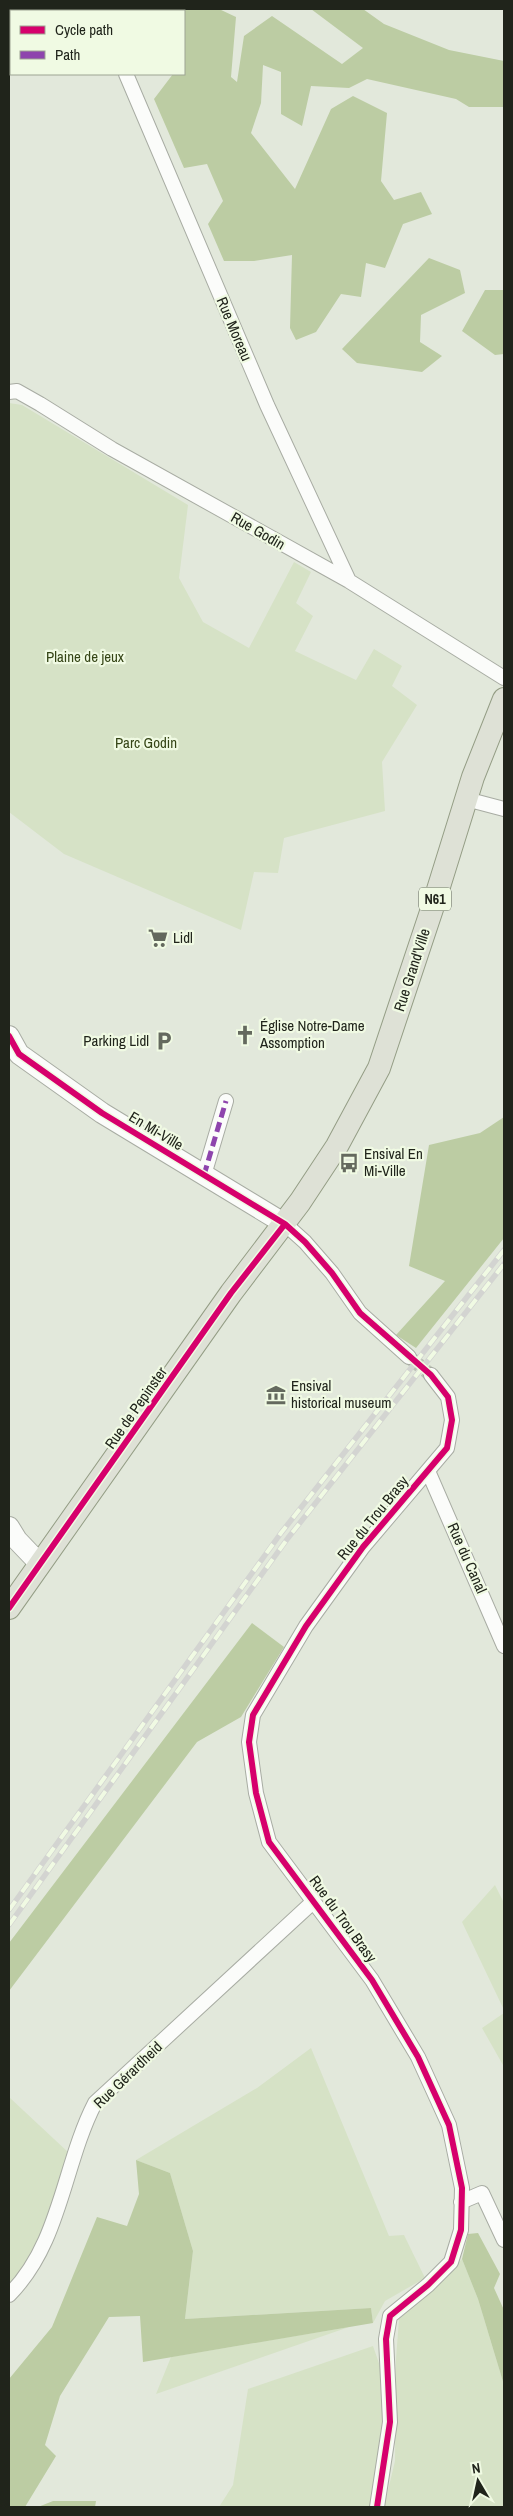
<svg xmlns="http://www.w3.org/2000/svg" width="513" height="2516" font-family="'Archivo Narrow',sans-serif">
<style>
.green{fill:#d6e2c6}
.forest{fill:#bccca3}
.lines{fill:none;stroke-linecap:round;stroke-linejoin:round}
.street-tunnel{stroke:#bbc1b5;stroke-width:14;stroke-dasharray:14 7;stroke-linecap:butt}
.street-casing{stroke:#a8aca3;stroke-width:16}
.secondary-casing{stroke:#a8aca3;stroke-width:22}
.primary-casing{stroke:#949d85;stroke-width:24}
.street{stroke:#fbfcfa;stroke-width:14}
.secondary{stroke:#fbfcfa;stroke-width:20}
.primary{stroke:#dee1d6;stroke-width:22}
.rail-casing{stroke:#d3d4d1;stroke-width:5.5}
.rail{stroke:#f0fae3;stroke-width:4;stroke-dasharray:11;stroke-linecap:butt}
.quiet{stroke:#8e44ad;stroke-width:5;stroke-dasharray:10 5;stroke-linecap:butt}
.cycleway-casing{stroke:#f0fae3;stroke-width:9}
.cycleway{stroke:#d6006c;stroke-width:6}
.labels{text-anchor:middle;stroke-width:4.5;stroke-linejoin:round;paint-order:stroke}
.shield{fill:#f0fae3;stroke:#5e6457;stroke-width:1}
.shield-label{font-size:14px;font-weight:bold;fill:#20241b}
.street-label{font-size:15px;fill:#20241b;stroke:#f0fae3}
.park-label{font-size:15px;fill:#354516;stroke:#f0fae3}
.poi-label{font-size:15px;fill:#20241b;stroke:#f0fae3;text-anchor:start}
</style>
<rect width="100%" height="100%" fill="#e2e8db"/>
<!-- green -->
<path class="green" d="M9 403 22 405 188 505 179 578 203 622 249 648 294 562 311 572 296 603 313 616 295 651 356 680 374 649 402 666 392 686 417 705 382 762 385 811 284 838 278 873 254 872 241 930 64 854 9 812Z
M495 1885 504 1903V2010L462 1922Z
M504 2013V2065H503L482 2028Z
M311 2048 389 2236 404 2235 425 2278 385 2301 373 2323 371 2308 185 2319 193 2251 170 2173 136 2160 257 2088Z
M9 2097 69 2153 44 2230 9 2291Z
M462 2259 478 2299 504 2385V2507H384L395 2461 396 2359 399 2319Z
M349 2327 156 2394 171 2357Z
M373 2346 383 2375 382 2462 371 2507H219L233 2485 248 2389Z"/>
<!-- forest -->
<path class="forest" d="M140 9H219L236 17 231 77 237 82 244 36 272 16 342 64 363 48 311 9H363L384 24 449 50 504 61V107H469L456 99 367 79 349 88 311 86 302 126 281 114V72L263 65 261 103 251 133 295 189 331 109 353 96 387 113 381 181 394 200 421 192 432 214 403 224 385 268 366 263 361 297 341 294 316 332 296 340 290 328 292 255 254 261H224L208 224 223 201 207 164 184 168 154 99 173 74H184V11H139Z
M429 258 460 270 465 293 421 315 420 342 442 356 422 372 357 363 342 349Z
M485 290H504V354L495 355 462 331Z
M504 1117V1238L416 1348 396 1335 445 1281 409 1266 429 1145 480 1133Z
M252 1623 284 1647 241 1717 197 1742 9 1991V1943Z
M136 2160 170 2173 193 2251 185 2319 371 2308 373 2323 143 2362 140 2316 109 2317 60 2396 45 2445 56 2456 25 2507H9V2379L52 2327 97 2217 127 2226 139 2194Z
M478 2233 500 2274 494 2288 504 2310V2385L478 2299 462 2259 468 2234Z
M53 2501H96L95 2507H38Z"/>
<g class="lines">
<!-- street-tunnel -->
<path class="street-tunnel" d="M409 1357 431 1375"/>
<defs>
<path id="street" d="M44 9 73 11
M99 9 100 11
M126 74 267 405 349 581
M9 392 17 391 40 404 112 449 349 581 504 678
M466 799 504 809
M204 1175 226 1101
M285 1224 305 1242 332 1273 360 1313 409 1357
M428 1471 504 1646
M461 2202 482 2193 504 2240
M9 2295C61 2243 63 2165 95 2103L314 1901
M377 2507 390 2422 386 2339 390 2316 428 2285 451 2262 461 2230 462 2188 449 2125 418 2057 372 1980 269 1842 256 1793 249 1742 253 1715 306 1626 363 1547 447 1448 452 1420 448 1397 431 1375"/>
<path id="secondary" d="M9 1036 19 1054 102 1113 285 1224
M9 1527 17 1540 39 1563"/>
<path id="primary" d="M9 1608 231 1293 300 1202 337 1146 379 1068 432 909 473 777 504 699"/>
</defs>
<!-- street casing -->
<use href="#street" class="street-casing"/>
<!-- secondary casing -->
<use href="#secondary" class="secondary-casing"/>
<!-- primary casing -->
<use href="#primary" class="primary-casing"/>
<!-- street -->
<use href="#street" class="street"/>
<!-- secondary -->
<use href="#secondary" class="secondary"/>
<!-- primary -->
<use href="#primary" class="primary"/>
<defs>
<path id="rail" d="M9 1910 281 1533 504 1250
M9 1925 288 1538 504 1264"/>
</defs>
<!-- rail casing -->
<use href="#rail" class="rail-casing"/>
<!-- rail -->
<use href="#rail" class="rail"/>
<!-- quiet -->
<path class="quiet" d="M204 1175 226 1101"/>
<defs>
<path id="cycleway" d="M9 1036 19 1054 102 1113 285 1224 305 1242 332 1273 360 1313 431 1375 448 1397 452 1420 447 1448 363 1547 306 1626 253 1715 249 1742 256 1793 269 1842 372 1980 418 2057 449 2125 462 2188 461 2230 451 2262 428 2285 390 2316 386 2339 390 2422 377 2507
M9 1608 231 1293 285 1224"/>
</defs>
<!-- cycleway casing -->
<use href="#cycleway" class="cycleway-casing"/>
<!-- cycleway -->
<use href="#cycleway" class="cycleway"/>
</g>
<!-- icons -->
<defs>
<symbol id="supermarket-bare" viewBox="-9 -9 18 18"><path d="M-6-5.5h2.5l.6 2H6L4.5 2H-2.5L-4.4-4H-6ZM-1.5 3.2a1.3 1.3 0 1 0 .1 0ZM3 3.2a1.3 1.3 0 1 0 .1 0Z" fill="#64695e" stroke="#f0fae3" stroke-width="2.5" paint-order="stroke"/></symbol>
<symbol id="church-bare" viewBox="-9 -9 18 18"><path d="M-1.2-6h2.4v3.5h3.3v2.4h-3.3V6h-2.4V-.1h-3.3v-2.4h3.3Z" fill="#64695e" stroke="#f0fae3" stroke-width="2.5" paint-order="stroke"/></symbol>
<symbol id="parking-bare" viewBox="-9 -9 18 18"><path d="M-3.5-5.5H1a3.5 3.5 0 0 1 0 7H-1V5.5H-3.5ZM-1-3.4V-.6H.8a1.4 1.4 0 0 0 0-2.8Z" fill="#64695e" stroke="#f0fae3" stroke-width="2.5" paint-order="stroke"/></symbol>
<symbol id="bus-bare" viewBox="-9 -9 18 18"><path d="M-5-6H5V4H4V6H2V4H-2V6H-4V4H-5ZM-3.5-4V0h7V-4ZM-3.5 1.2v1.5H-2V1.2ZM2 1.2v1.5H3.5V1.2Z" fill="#64695e" stroke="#f0fae3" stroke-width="2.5" paint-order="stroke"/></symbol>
<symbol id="museum-bare" viewBox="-9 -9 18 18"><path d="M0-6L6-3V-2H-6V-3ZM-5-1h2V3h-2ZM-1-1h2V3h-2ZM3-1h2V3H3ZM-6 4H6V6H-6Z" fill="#64695e" stroke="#f0fae3" stroke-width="2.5" paint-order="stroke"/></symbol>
</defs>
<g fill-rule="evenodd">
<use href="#supermarket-bare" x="144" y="924" width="28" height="28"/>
<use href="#church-bare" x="231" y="1021" width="28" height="28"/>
<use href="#parking-bare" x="150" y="1027" width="28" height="28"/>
<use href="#bus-bare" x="335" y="1149" width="28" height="28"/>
<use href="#museum-bare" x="262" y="1381" width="28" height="28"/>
</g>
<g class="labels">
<!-- shield labels -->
<rect class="shield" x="419" y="887.5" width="32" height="23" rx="4"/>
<g class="shield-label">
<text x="435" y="904">N61</text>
</g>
<!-- street labels -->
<g class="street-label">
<text transform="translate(234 329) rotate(67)" y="5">Rue Moreau</text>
<text transform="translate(258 531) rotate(30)" y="5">Rue Godin</text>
<text transform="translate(412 970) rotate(-72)" y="5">Rue Grand'Ville</text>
<text transform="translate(156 1131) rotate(31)" y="5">En Mi-Ville</text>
<text transform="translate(136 1408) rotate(-55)" y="5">Rue de Pepinster</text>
<text transform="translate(373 1518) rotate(-51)" y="5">Rue du Trou Brasy</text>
<text transform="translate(467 1558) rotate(66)" y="5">Rue du Canal</text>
<text transform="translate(343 1919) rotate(54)" y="5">Rue du Trou Brasy</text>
<text transform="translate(128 2075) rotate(-44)" y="5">Rue Gérardheid</text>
</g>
<!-- park labels -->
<g class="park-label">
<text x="85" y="662">Plaine de jeux</text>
<text x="146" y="748">Parc Godin</text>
</g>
<!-- poi labels -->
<g class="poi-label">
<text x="173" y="943">Lidl</text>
<text x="260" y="1031">Église Notre-Dame<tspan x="260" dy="17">Assomption</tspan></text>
<text x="149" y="1046" text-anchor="end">Parking Lidl</text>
<text x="364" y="1159">Ensival En<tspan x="364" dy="17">Mi-Ville</tspan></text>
<text x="291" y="1391">Ensival<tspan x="291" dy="17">historical museum</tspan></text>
</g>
</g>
<!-- border -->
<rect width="513" height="2516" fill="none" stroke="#20241b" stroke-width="20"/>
<!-- legend -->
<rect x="10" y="10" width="175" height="65" fill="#f0fae3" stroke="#9da493"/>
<rect x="20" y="26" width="25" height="8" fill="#d6006c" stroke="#9da493"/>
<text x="55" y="35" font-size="15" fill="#20241b">Cycle path</text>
<rect x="20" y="51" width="25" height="8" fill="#8e44ad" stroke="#9da493"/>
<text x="55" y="60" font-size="15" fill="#20241b">Path</text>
<!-- north arrow -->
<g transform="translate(478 2481) rotate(351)" stroke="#f0fae3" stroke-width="4" paint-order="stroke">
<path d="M0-4L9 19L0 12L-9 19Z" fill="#20241b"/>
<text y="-8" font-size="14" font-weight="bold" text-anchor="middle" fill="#20241b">N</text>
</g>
</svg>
